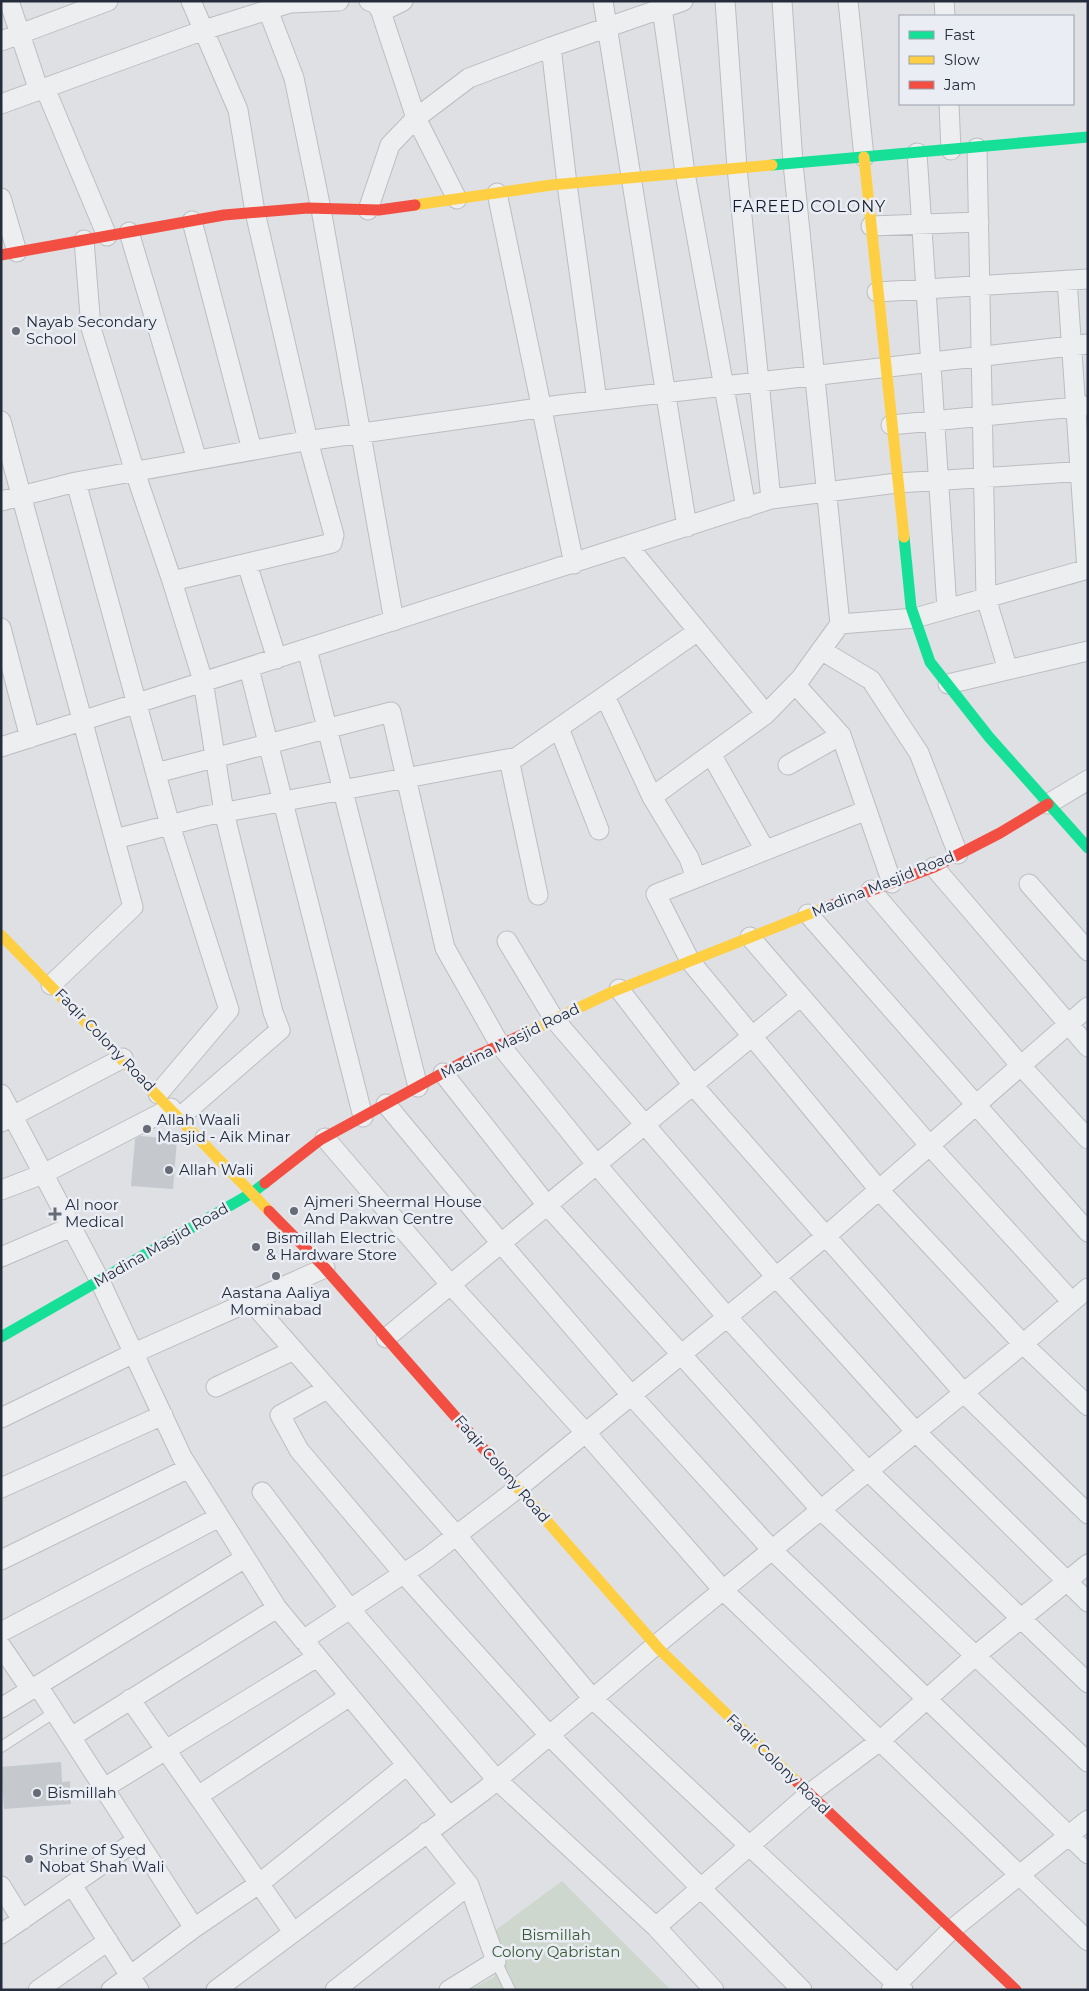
<svg xmlns="http://www.w3.org/2000/svg" width="1089" height="1991" font-family="Montserrat,sans-serif">
<style>
.green{fill:#ced7ce}
.building{fill:#c5c8cc}
.lines{fill:none;stroke-linecap:round;stroke-linejoin:round}
.lane-casing{stroke:#bbbdc0;stroke-width:12}
.street-casing{stroke:#bbbdc0;stroke-width:21}
.lane{stroke:#edeef0;stroke-width:10}
.street{stroke:#edeef0;stroke-width:19}
.fast{stroke:#16e098;stroke-width:11}
.slow{stroke:#ffcf43;stroke-width:11}
.jam{stroke:#f24e42;stroke-width:11}
.poi-dot{fill:#666b76;stroke:#eaeef4;stroke-width:2}
.labels{text-anchor:middle;stroke-width:5;stroke-linejoin:round;paint-order:stroke}
.poi-label{font-size:15px;fill:#252c3c;stroke:#eaeef4;text-anchor:start}
.street-label{font-size:15px;fill:#252c3c;stroke:#eaeef4}
.park-label{font-size:15px;fill:#365832;stroke:#eaeef4}
.neighbourhood-label{font-size:16px;letter-spacing:1px;fill:#181d2d;stroke:#eaeef4}
</style>
<rect width="100%" height="100%" fill="#dee0e3"/>
<!-- green -->
<path class="green" d="M562 1881 671 1990H469L494 1977 496 1930Z"/>
<!-- building -->
<path class="building" d="M140 1136 177 1139 173 1189 131 1186 135 1139Z
M61 1762 62 1782 70 1781 71 1804 4 1809 1 1767Z"/>
<g class="lines">
<defs>
<path id="lane" d="M1 1747 55 1712
M496 1961 510 1990"/>
<path id="street" d="M9 1 39 91
M369 1 377 4 381 12 416 118 457 199
M603 1 687 527
M661 1 685 173 746 508
M725 1 737 168 771 499
M848 1 864 157
M944 1 945 16
M268 10 294 78 321 209 394 621
M381 12 403 1
M1 41 108 1
M551 47 567 184 597 401
M45 88 107 236
M1 104 204 30 290 3 339 1
M949 104 951 150
M977 148 986 598 1008 670
M917 153 947 609
M497 193 574 564
M1 198 17 252
M368 210 390 145 416 118 469 78 551 47 683 1
M192 221 252 450
M871 226 979 222
M129 232 197 460
M84 240 91 328 135 472 172 581 203 681 224 812 273 1012 280 1030 180 1117
M1067 280 1087 570
M877 292 1088 279
M1 421 133 907 51 985
M891 425 1086 406
M76 482 170 825 229 1010 158 1094
M1 501 76 482 299 442 560 405 1088 344
M628 546 766 714
M247 564 277 659
M172 581 324 545 332 543 334 535 308 441 255 212 238 110 191 1
M840 624 915 618 1088 569
M1 628 30 738
M307 649 418 1087
M821 650 871 680 919 753 958 854
M249 668 363 1117
M795 684 841 735 892 883
M948 684 1088 651
M605 696 652 797 689 858 696 878
M559 728 599 830
M1 747 771 499 897 483 1088 471
M711 754 765 850
M509 759 538 895
M788 765 841 735
M156 773 391 712 445 948 500 1045 596 1164 727 1317 868 1471 1088 1683
M652 797 766 714 801 678 840 624 793 163 782 1
M1048 804 1088 780
M867 810 656 894 690 961 880 1191 1023 1344 1088 1406
M115 839 205 816 517 757 698 631
M934 867 1088 1047
M1029 884 1088 951
M871 890 1021 1066 1088 1139
M808 914 1088 1232
M750 937 930 1146 1072 1302
M507 941 554 1019 776 1277 916 1432 1088 1602
M619 989 692 1084 964 1393 1088 1514
M443 1073 546 1204 821 1510 1088 1762
M1 1094 99 1279 182 1457 277 1608 449 1816
M386 1104 500 1242 631 1395 772 1550 1088 1854
M1 1122 123 1058
M325 1138 450 1284 585 1432 723 1590 1088 1941
M1 1190 43 1174 171 1108
M1 1257 71 1227
M250 1300 456 1535 593 1699 903 1990
M386 1338 801 996
M216 1387 294 1350
M327 1389 280 1415 299 1450 403 1573 549 1735 802 1990
M1 1418 134 1353 325 1268
M1 1488 163 1415
M262 1492 350 1609 497 1780 656 1927
M1 1560 189 1468
M1 1632 219 1517
M303 1640 427 1558 518 1488 826 1236 1088 1007
M1 1646 31 1690
M38 1686 194 1928
M130 1699 293 1932
M1 1708 245 1558
M71 1737 277 1608
M104 1788 317 1657
M198 1796 350 1696
M427 1832 469 1885 496 1961 449 1990
M72 1885 139 1990
M1 1886 22 1920
M1 1934 137 1840
M38 1990 108 1941
M111 1990 194 1928 260 1883 407 1765
M216 1990 485 1790 656 1645 1023 1344 1088 1288
M335 1990 469 1885
M714 1990 656 1927 809 1794 881 1740 975 1656 1088 1564
M891 1990 951 1930 1088 1820"/>
</defs>
<!-- lane casing -->
<use href="#lane" class="lane-casing"/>
<!-- street casing -->
<use href="#street" class="street-casing"/>
<!-- lane -->
<use href="#lane" class="lane"/>
<!-- street -->
<use href="#street" class="street"/>
<!-- fast -->
<path class="fast" d="M772 165 1088 137
M904 537 911 607 930 662 989 737 1088 848
M1 1337 252 1193 265 1183"/>
<!-- slow -->
<path class="slow" d="M864 157 904 537
M415 205 551 185 772 165
M1 935 269 1211
M528 1032 612 992 827 907
M511 1480 660 1650 797 1782"/>
<!-- jam -->
<path class="jam" d="M1 255 224 215 308 208 379 210 415 205
M827 907 934 867 1000 833 1048 804
M265 1183 320 1140 463 1062 528 1032
M269 1211 325 1268 511 1480
M797 1782 1016 1990"/>
</g>
<!-- markers -->
<g class="poi-dot">
<circle cx="16" cy="331" r="5"/>
<circle cx="147" cy="1129" r="5"/>
<circle cx="169" cy="1170" r="5"/>
<circle cx="294" cy="1211" r="5"/>
<path d="M52.5 1206.5h5v5h5v5h-5v5h-5v-5h-5v-5h5z"/>
<circle cx="256" cy="1247" r="5"/>
<circle cx="276" cy="1276" r="5"/>
<circle cx="37" cy="1793" r="5"/>
<circle cx="29" cy="1859" r="5"/>
</g>
<g class="labels">
<!-- poi labels -->
<g class="poi-label">
<text x="26" y="327">Nayab Secondary<tspan x="26" dy="17">School</tspan></text>
<text x="157" y="1125">Allah Waali<tspan x="157" dy="17">Masjid - Aik Minar</tspan></text>
<text x="179" y="1175">Allah Wali</text>
<text x="304" y="1207">Ajmeri Sheermal House<tspan x="304" dy="17">And Pakwan Centre</tspan></text>
<text x="65" y="1210">Al noor<tspan x="65" dy="17">Medical</tspan></text>
<text x="266" y="1243">Bismillah Electric<tspan x="266" dy="17">&amp; Hardware Store</tspan></text>
<text x="276" y="1298" text-anchor="middle">Aastana Aaliya<tspan x="276" dy="17">Mominabad</tspan></text>
<text x="47" y="1798">Bismillah</text>
<text x="39" y="1855">Shrine of Syed<tspan x="39" dy="17">Nobat Shah Wali</tspan></text>
</g>
<!-- street labels -->
<g class="street-label">
<text transform="translate(883 884) rotate(-22)" y="5">Madina Masjid Road</text>
<text transform="translate(105 1040) rotate(46)" y="5">Faqir Colony Road</text>
<text transform="translate(510 1041) rotate(-26)" y="5">Madina Masjid Road</text>
<text transform="translate(161 1245) rotate(-30)" y="5">Madina Masjid Road</text>
<text transform="translate(502 1469) rotate(49)" y="5">Faqir Colony Road</text>
<text transform="translate(778 1764) rotate(44)" y="5">Faqir Colony Road</text>
</g>
<!-- park labels -->
<g class="park-label">
<text x="556" y="1940">Bismillah<tspan x="556" dy="17">Colony Qabristan</tspan></text>
</g>
<!-- neighbourhood labels -->
<g class="neighbourhood-label">
<text x="809" y="212">FAREED COLONY</text>
</g>
</g>
<!-- border -->
<rect width="1089" height="1991" fill="none" stroke="#252c3c" stroke-width="5"/>
<!-- legend -->
<rect x="899" y="15" width="175" height="90" fill="#eaeef4" stroke="#9ba0aa"/>
<rect x="909" y="31" width="25" height="8" fill="#16e098" stroke="#9ba0aa"/>
<text x="944" y="40" font-size="15" fill="#252c3c">Fast</text>
<rect x="909" y="56" width="25" height="8" fill="#ffcf43" stroke="#9ba0aa"/>
<text x="944" y="65" font-size="15" fill="#252c3c">Slow</text>
<rect x="909" y="81" width="25" height="8" fill="#f24e42" stroke="#9ba0aa"/>
<text x="944" y="90" font-size="15" fill="#252c3c">Jam</text>
</svg>
